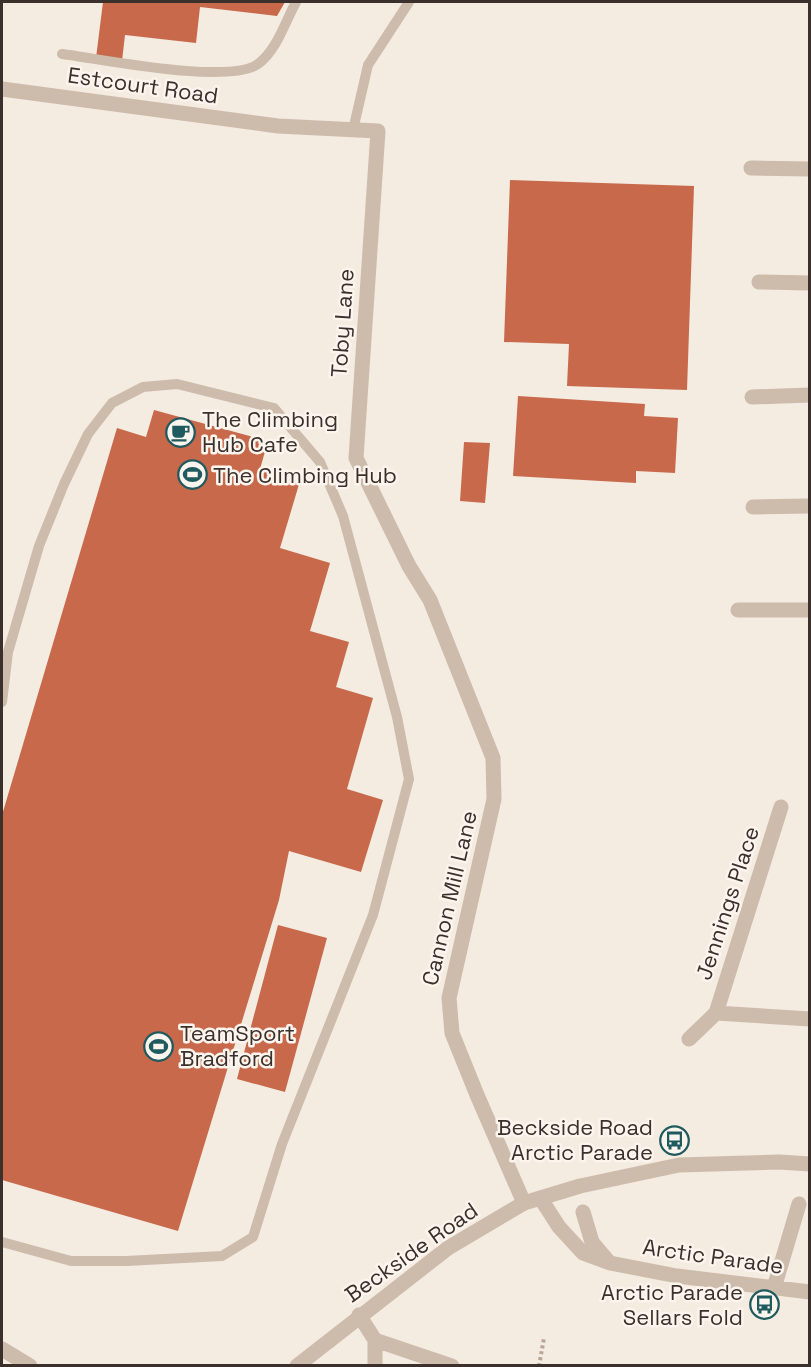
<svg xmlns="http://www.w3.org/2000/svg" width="811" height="1367" font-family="'Space Grotesk',sans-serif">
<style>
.building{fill:#c8694b}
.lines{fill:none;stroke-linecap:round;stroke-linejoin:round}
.path{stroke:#b9a596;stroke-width:4;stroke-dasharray:3 3;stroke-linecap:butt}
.service{stroke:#cdbbac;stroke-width:10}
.minor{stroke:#cdbbac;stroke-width:15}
.tertiary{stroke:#cdbbac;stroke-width:15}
.labels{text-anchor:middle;stroke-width:5;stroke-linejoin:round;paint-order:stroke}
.street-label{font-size:22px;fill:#3b302b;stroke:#fbf5ee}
.poi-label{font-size:22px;fill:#3b302b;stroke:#fbf5ee;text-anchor:start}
</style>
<rect width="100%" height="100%" fill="#f4ebe1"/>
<!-- building -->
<path class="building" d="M103 2H285L277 16 200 7 196 43 125 35 122 61 96 58Z
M510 180 694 186 687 390 567 386 569 344 504 342Z
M518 396 645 404 644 416 678 418 675 473 636 471V483L513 476Z
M154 410 268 441 260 469 300 481 280 548 330 563 310 631 349 642 336 687 373 698 347 789 383 800 361 872 289 851 279 900 178 1231 2 1180V815L117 428 146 437Z
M464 442 490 443 485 503 460 501Z
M278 925 327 938 285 1092 237 1079Z"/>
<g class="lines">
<!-- path -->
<path class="path" d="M539 1366 544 1338"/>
<!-- service -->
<path class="service" d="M62 54C102 59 228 85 258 64 277 50 285 22 296 2
M353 130 368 65 409 2
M2 702 8 652 39 546 64 484 88 434 112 403 143 387 177 384 274 408 320 462 343 516 397 717 409 779 373 915 282 1144 253 1237 222 1256 126 1261H71L2 1242"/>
<!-- minor -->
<path class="minor" d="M2 89 278 126 378 131 356 458 409 566 430 600 493 758 494 799 449 998 452 1033 477 1095 524 1203
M751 168 810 169
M759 282 810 283
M752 397 810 395
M753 507 810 506
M738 610H810
M716 1013 781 807
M689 1039 716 1013 810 1019
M541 1199 559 1227 583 1253 610 1263 677 1276 810 1292
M583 1212 592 1242 608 1261
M774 1288 799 1204
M359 1315 375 1340V1366
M375 1340 452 1366"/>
<!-- tertiary -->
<path class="tertiary" d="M2 1349 30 1366
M297 1366 448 1248 524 1203 580 1186 679 1165 779 1162 810 1164"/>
</g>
<!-- icons -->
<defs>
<symbol id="cafe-ring" viewBox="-11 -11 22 22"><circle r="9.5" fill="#fbf5ee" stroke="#1f5a5e" stroke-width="1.5"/><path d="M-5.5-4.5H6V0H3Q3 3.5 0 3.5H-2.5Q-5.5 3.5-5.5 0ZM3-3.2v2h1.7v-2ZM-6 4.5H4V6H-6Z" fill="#1f5a5e"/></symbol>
<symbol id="stadium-ring" viewBox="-11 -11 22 22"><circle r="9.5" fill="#fbf5ee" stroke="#1f5a5e" stroke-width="1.5"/><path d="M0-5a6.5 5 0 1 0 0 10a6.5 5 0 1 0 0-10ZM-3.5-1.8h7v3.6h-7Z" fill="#1f5a5e"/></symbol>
<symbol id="bus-ring" viewBox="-11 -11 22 22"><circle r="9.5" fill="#fbf5ee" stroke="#1f5a5e" stroke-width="1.5"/><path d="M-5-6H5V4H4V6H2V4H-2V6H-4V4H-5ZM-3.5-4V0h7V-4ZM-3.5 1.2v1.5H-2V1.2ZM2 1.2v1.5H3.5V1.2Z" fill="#1f5a5e"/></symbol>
</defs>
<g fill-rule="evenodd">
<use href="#cafe-ring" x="164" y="416" width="33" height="33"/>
<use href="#stadium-ring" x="176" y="458" width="33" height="33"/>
<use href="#stadium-ring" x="142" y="1030" width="33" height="33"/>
<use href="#bus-ring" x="658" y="1124" width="33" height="33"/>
<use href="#bus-ring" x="748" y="1288" width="33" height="33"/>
</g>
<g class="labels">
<!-- street labels -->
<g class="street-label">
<text transform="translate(143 85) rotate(8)" y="8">Estcourt Road</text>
<text transform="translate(342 323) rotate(-86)" y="8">Toby Lane</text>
<text transform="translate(449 898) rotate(-77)" y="8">Cannon Mill Lane</text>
<text transform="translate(727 903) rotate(-72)" y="8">Jennings Place</text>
<text transform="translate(411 1252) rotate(-35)" y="8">Beckside Road</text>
<text transform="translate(713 1256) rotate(8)" y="8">Arctic Parade</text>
</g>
<!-- poi labels -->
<g class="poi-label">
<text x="202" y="427">The Climbing<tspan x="202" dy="25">Hub Cafe</tspan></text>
<text x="213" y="483">The Climbing Hub</text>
<text x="180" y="1041">TeamSport<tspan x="180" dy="25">Bradford</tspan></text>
<text x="653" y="1135" text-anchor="end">Beckside Road<tspan x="653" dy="25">Arctic Parade</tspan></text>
<text x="743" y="1300" text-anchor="end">Arctic Parade<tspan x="743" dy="25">Sellars Fold</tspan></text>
</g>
</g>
<!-- border -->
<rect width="811" height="1367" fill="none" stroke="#3b302b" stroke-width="6"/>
</svg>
